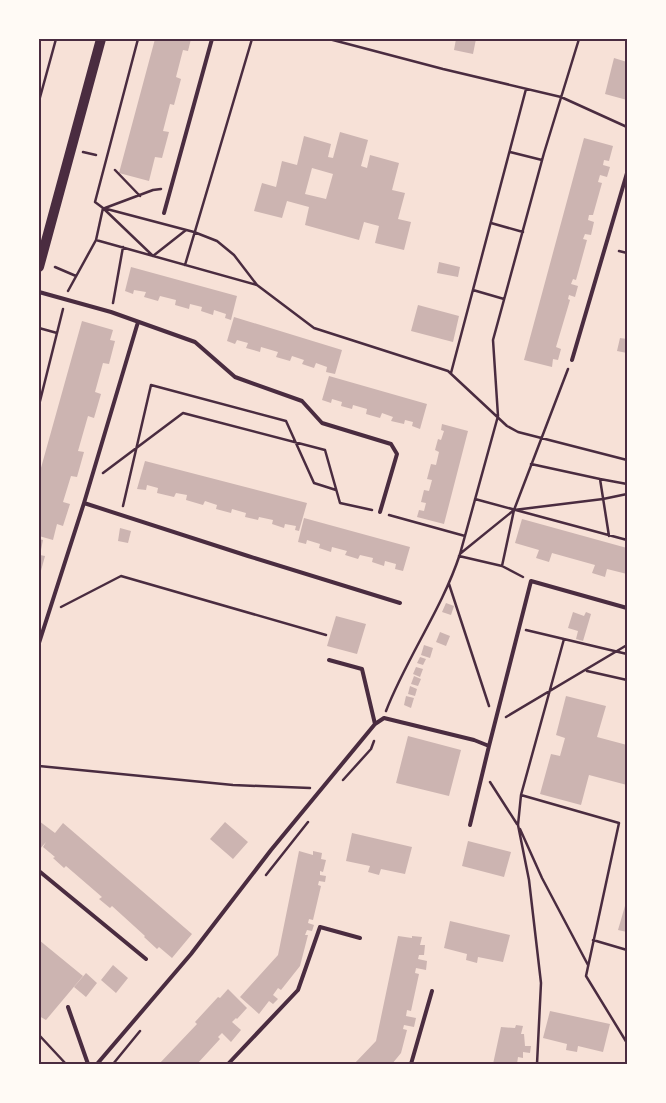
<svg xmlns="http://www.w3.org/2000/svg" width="666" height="1103" font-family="'Work Sans',sans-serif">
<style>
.building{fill:#ccb4b1;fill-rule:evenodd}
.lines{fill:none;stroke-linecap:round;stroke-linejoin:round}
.path{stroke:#4a2c40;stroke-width:2.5}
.service{stroke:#4a2c40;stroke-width:4}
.secondary{stroke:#4a2c40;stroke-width:10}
.neatline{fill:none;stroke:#4a2c40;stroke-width:2}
</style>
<rect width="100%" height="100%" fill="#f7e1d7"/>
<!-- building -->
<path class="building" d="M155 39H191L188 51 183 50 176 77 181 79 174 105 170 104 163 131 169 132 162 158 155 157 149 181 119 173Z
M456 39H476L473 54 454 50Z
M614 58 627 62V100L605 94Z
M340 132 368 140 361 166 367 168 370 155 399 163 392 190 405 193 398 219 411 222 404 250 375 243 379 226 364 222 359 240 305 225 309 207 287 201 282 218 254 211 262 183 276 187 282 161 297 165 304 136 331 144 328 157 333 158ZM312 168 333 174 326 199 305 194Z
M584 138 613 146 609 161 604 160 603 165 610 167 607 177 600 175 598 182 602 183 593 215H589L588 220 594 222 591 235 585 234 583 239 587 240 576 280 573 279 571 284 578 286 575 297 569 295 568 299 570 300 556 347 561 349 558 360 553 359 552 367 524 360Z
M439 262 460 267 458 277 437 273Z
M131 267 237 296 231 320 225 318 226 314 214 310 213 315 201 311 202 307 190 304 189 309 175 305 176 300 160 296 158 301 144 297 146 292 134 290 133 294 125 291Z
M418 305 459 316 453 342 411 331Z
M234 317 342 350 335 374 326 372 327 367 316 363 314 368 302 364 304 360 292 356 290 361 276 357 278 352 261 347 260 352 246 348 248 343 237 340 235 344 227 341Z
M82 321 113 330 110 340 115 341 109 364 103 363 95 392 101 394 94 418 88 416 78 451 84 452 77 477 71 476 63 502 70 504 63 526 57 524 53 540 39 536V475Z
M620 338 627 339V353L617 351Z
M329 376 427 404 420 429 412 426 413 422 405 420 404 424 391 421 393 417 382 413 380 418 366 414 367 409 353 405 352 409 341 406 342 402 332 399 331 403 322 400Z
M442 424 468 431 444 524 417 517 419 510 424 511 426 503 421 502 424 490 429 491 432 480 427 479 431 464 436 465 439 452 435 450 438 439 441 440 444 431 441 430Z
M145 461 307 503 299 531 295 530 296 526 285 524 284 528 272 524 273 520 259 517 258 520 245 517 246 513 232 509 231 513 216 509 217 505 205 501 203 505 186 500 187 495 176 493 174 497 157 493 158 488 147 485 146 490 137 489Z
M304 518 410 547 403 571 395 569 396 564 385 561 384 566 372 562 373 558 360 555 358 559 345 555 347 551 332 547 331 552 319 548 320 544 307 540 306 544 298 542Z
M522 519 627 548V574L607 569 605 577 592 573 595 565 552 553 549 562 536 558 539 550 515 543Z
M120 528 131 531 128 543 118 541Z
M39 539 43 540 40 555 45 556 39 578Z
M446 603 454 606 451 615 442 612Z
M573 612 584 616 586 612 591 614 583 641 576 639 578 631 568 628Z
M336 616 366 624 357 654 327 646Z
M440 632 450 636 446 646 436 642Z
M424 645 433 648 430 658 421 655Z
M420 657 426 659 423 665 417 663Z
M416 667 423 669 420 677 413 674Z
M414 676 421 679 418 686 411 684Z
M410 686 417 689 415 696 408 694Z
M406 696 414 698 411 708 404 705Z
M566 696 606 706 597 737 627 745V785L589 775 581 805 540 794 551 754 560 756 565 738 556 735Z
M408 736 461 750 449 796 396 783Z
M39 821 55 833 63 823 192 934 172 958 159 947 157 949 144 937 145 936 112 906 110 908 99 899 102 897 66 866 64 868 53 858 55 857 43 847 46 842 39 850Z
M225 822 248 842 233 859 210 839Z
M352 833 412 847 405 874 381 869 379 875 368 872 370 866 346 861Z
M468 841 511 852 504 877 462 866Z
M299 851 313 855V851L322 853 321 859 326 860 323 872 320 871V875L326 876 325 882 319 881 318 885 321 886 313 920 309 919 308 923 314 925 312 931 307 930 305 935H308L300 966 281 990 278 988 273 995 278 999 273 1004 269 1001 259 1014 240 997 278 955Z
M627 899V932L618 930Z
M450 921 510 935 503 962 478 957 477 963 466 960 467 954 444 948Z
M398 936 412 938V936L422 937 420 945H425L424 955H419L418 959 427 961 426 970 416 968 415 973 419 974 411 1011 407 1010 406 1016 416 1018 414 1027 404 1025 403 1029 407 1030 401 1053 392 1064H354L376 1041Z
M39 940 83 976 46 1020 39 1016Z
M113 965 128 978 116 993 101 980Z
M86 973 97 983 86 997 74 987Z
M228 989 247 1008 237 1019 236 1018 232 1022 241 1030 231 1042 222 1033 218 1037 220 1039 197 1064 195 1062 192 1064H159L197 1024 195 1022 218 997 220 998Z
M550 1011 610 1024 603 1052 578 1046 577 1052 566 1050 567 1044 543 1038Z
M516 1025 523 1026 521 1034H524L525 1046H531L530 1053 523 1052V1058L518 1057 517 1064H493L501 1027 515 1028Z"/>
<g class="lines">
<!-- path -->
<path class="path" d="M329 39 443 69 561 97 627 127
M39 101 56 39
M83 152 96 155
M510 152 542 160
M115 170 140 196
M103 208 194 232 217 241 234 255 257 285
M105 208 153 190 161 189
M104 209 153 256 186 230
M491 223 523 232
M96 240 103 208 95 202 138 39
M619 251 627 253
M185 265 252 39
M55 267 76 276
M473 290 504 299
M68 291 96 240 257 285 314 328 448 371 507 426 518 432 627 460
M113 303 123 247
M39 328 57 333
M451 373 526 89
M39 405 63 309
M531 464 600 479 609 536
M103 473 183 413 325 450 340 503 372 510
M600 479 627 484
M475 499 627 540
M123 506 151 385 286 421 314 483 336 490
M389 515 465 536
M461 553 514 510 603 499 627 494
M459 556 502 566
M523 577 502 566 514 510 568 369
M449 584 489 706
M61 607 121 576 326 635
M526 630 627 654
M587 671 627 680
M386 711C407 657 442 609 460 554L498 416 493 340 544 153 579 39
M506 717 627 645
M39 766 233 785 310 788
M343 780 371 749 374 741
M490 782 517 824
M521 795 619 823 586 976 627 1043
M520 829 542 878 588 965
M266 875 308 822
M593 940 627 950
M39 1035 66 1064
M113 1064 140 1031
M537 1064 541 983 529 880 518 825 521 795 564 639"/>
<!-- service -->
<path class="service" d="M164 213 212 39
M39 292 111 312 195 342 235 377 302 401 322 423 391 444 397 454 380 512
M572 360 627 173
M84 503 248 556 400 603
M39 643 84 503 138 322
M375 724 384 718 474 740 489 746 470 825
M489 746 531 581 627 608
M39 871 146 959
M68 1007 88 1064
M97 1064 191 954 271 850 375 724 362 669 329 660
M228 1064 298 990 320 927 360 938
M411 1064 432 991"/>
<!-- secondary -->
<path class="secondary" d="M39 267 101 39"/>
</g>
<!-- border -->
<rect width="666" height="1103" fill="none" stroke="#fffaf5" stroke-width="80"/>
<rect x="40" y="40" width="586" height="1023" class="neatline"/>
</svg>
